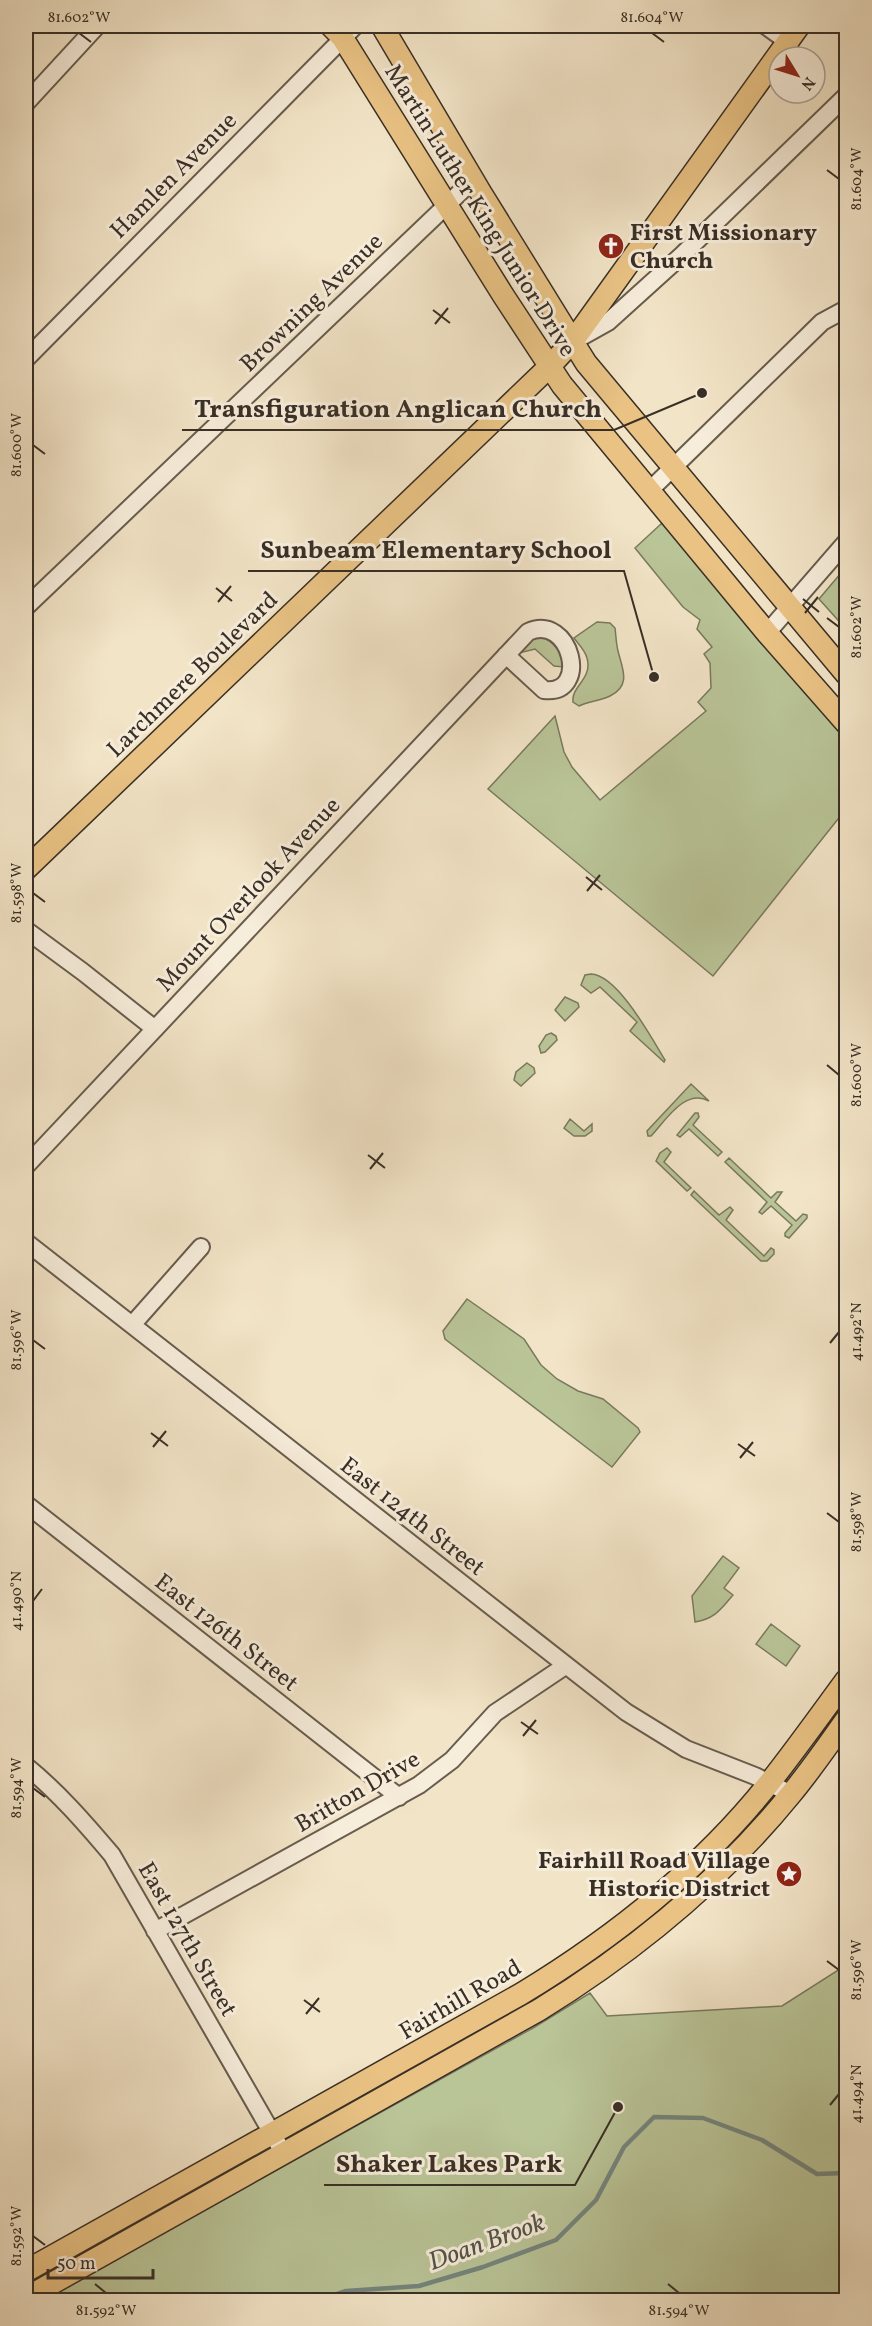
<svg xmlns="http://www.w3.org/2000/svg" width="872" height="2326" font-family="Vollkorn,serif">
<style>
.green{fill:#b9c497;stroke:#797a5e;stroke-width:1.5}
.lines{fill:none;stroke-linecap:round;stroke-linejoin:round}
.stream{stroke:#74857e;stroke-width:4.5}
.minor-casing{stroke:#675c4e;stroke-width:20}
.major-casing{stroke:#392f26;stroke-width:24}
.minor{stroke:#f7eddb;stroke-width:16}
.major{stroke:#e9c284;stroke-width:21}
.ticks{fill:none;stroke:#392f26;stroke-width:2}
.labels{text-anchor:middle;stroke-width:6;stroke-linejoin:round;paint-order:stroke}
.street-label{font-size:24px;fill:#392f26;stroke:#f7eddb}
.poi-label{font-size:24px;font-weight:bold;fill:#392f26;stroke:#f7eddb;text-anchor:start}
.water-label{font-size:26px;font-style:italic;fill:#52534a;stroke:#f7eddb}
.leader{fill:none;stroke:#392f26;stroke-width:2}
.callout-dot{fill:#392f26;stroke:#f7eddb;stroke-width:2}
.callout-label{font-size:26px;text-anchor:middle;font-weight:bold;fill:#392f26;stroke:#f7eddb;stroke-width:6;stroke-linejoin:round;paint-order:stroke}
.neatline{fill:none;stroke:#392f26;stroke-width:2}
.ticks-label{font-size:15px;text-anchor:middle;fill:#392f26}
</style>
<rect width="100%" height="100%" fill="#f2e4c7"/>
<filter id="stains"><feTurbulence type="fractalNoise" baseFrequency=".00333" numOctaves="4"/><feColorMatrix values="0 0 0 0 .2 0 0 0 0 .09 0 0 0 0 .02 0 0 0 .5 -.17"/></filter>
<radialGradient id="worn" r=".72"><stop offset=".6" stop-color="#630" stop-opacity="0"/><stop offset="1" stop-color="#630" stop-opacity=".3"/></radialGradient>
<!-- green -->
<path class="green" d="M662 523 759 638 846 736V809L713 976 488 789 555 716 564 752 572 767 600 800 706 711 698 702 711 688 710 663 704 654 712 647 697 629 700 620 683 607 635 548Z
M846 567V629L819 599Z
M597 622 610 623 615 628C616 635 616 643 618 651 622 668 632 685 610 696 600 701 589 701 579 706L573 702C571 686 593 679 587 658 585 650 579 645 574 638Z
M541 636C554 642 562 653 564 667L554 666 535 649 519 653 533 638Z
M591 974C618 975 652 1039 665 1060L664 1062 630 1031 637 1022 600 987 591 993 581 985 585 975Z
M565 997 578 1003 579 1007 565 1021 555 1010Z
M551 1033 556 1036 557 1040 545 1052 541 1053 539 1046 546 1035Z
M527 1063 534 1068 535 1073 521 1086 514 1080 516 1072Z
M691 1084 709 1101C685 1088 666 1120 651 1136H648L647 1131Z
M695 1113H698L699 1117 693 1125 722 1152 718 1156 689 1129 680 1137 677 1135Z
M570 1119 584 1131 592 1124V1131L585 1136H574L564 1128Z
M667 1148 671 1152 664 1162 691 1188 687 1191 656 1161 660 1153Z
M729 1158 771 1198 777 1192H782L775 1202 796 1221 803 1214 807 1215V1218L789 1238 785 1236V1233L792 1225 771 1206 762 1214 759 1212 767 1202 725 1162Z
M694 1191 719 1215 730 1207 733 1210 726 1220 764 1256 771 1248 774 1250V1254L767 1261H761L691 1195Z
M467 1299 524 1339 541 1365 557 1379 578 1391 603 1399 638 1428 640 1432 612 1467 445 1339 443 1331Z
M723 1556 739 1568 724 1588 733 1595C721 1609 715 1619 695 1622L692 1596Z
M771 1624 800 1646 786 1666 756 1644Z
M846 1692V1704L791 1778 786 1774Z
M767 1799 769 1802 767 1806C738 1839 709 1870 675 1898L673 1897Z
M659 1908 663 1913 529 2006 297 2136 294 2131Z
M846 1965V2300H42L533 2028 590 1993 607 2016 782 2006Z
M257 2150 261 2156 26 2288V2280Z"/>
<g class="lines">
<!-- stream -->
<path class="stream" d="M320 2300 346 2291 419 2286 483 2267 556 2240 596 2200 624 2147 654 2117 703 2118 762 2140 817 2174 846 2173"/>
<defs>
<path id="minor" d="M766 26 787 41
M26 103 97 26
M574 341 608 322 681 256 846 96
M26 359 355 26
M649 491 822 322 846 309
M26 607 473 180
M767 633 846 542
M26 930 83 972 155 1029
M26 1166 528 632C571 612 591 696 544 690L506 655
M26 1242 626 1712 686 1749 755 1776 791 1794
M132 1325 201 1247
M26 1504 399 1797
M26 1766C58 1792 85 1823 112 1855L284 2154
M155 1931 419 1785 452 1760 495 1713 565 1666"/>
<path id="major" d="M331 26 342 37 503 295 562 385 767 633 846 723
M382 26 481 193 586 363 846 674
M26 869 549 367 573 341 799 26
M26 2271 521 1994C615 1937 701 1869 770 1782 796 1749 821 1714 846 1680
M26 2298 539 2010C633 1952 721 1880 791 1794 811 1770 828 1745 846 1720"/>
</defs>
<!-- minor casing -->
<use href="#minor" class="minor-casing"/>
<!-- major casing -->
<use href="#major" class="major-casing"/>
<!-- minor -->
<use href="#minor" class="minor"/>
<!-- major -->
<use href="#major" class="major"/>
</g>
<!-- ticks -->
<path class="ticks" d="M79 33 91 42M652 33 664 42M827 170 839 179M433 310 450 323M435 324 448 308M33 445 45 454M216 588 232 601M803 599 819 612M218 602 231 586M805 613 818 597M827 618 839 627M586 877 602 890M587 891 600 875M33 893 45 902M827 1065 839 1075M368 1155 385 1168M370 1169 383 1153M33 1340 45 1349M830 1343 839 1332M151 1433 168 1446M738 1444 755 1456M153 1447 166 1431M740 1458 753 1442M827 1513 839 1522M33 1601 42 1589M521 1722 538 1734M523 1736 536 1720M33 1788 45 1797M827 1961 839 1970M304 2000 320 2012M306 2014 319 1998M830 2105 839 2094M33 2236 45 2245M95 2284 106 2293M668 2284 679 2293"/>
<!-- icons -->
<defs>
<symbol id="church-disc" viewBox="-11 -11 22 22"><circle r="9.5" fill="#8f2418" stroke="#f7eddb"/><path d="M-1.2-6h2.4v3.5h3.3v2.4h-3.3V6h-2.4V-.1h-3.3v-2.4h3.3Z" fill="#fff"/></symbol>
<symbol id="sight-disc" viewBox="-11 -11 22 22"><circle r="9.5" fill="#8f2418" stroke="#f7eddb"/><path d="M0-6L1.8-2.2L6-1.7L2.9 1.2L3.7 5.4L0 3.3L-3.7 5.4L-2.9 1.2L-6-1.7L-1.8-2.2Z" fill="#fff"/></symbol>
</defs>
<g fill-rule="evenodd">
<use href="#church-disc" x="596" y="231" width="30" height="30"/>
<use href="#sight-disc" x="774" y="1859" width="30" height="30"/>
</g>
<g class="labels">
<!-- street labels -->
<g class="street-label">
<text transform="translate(173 175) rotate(-45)" y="8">Hamlen Avenue</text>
<text transform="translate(481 210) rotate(58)" y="8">Martin Luther King Junior Drive</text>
<text transform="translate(311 302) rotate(-44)" y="8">Browning Avenue</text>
<text transform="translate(192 674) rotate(-44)" y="8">Larchmere Boulevard</text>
<text transform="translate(248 894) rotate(-47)" y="8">Mount Overlook Avenue</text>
<text transform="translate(413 1516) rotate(38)" y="8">East 124th Street</text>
<text transform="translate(227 1632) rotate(38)" y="8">East 126th Street</text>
<text transform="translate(357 1791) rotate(-30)" y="8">Britton Drive</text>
<text transform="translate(188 1939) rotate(60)" y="8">East 127th Street</text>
<text transform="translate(460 1999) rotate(-30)" y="8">Fairhill Road</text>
</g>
<!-- poi labels -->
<g class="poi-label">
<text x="630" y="240">First Missionary<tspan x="630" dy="28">Church</tspan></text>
<text x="770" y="1868" text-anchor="end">Fairhill Road Village<tspan x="770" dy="28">Historic District</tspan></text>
</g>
<!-- water labels -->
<g class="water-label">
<text transform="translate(486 2241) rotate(-20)" y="9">Doan Brook</text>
</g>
</g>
<!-- callouts -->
<path class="leader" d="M702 393L614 430H182M654 677L624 571H248M618 2107L575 2185H324"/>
<g class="callout-dot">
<circle cx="702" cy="393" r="6"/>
<circle cx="654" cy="677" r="6"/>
<circle cx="618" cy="2107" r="6"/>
</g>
<g class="callout-label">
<text x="398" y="417">Transfiguration Anglican Church</text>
<text x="436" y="558">Sunbeam Elementary School</text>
<text x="449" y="2172">Shaker Lakes Park</text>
</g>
<!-- margin -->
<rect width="872" height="2326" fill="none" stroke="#f2e4c7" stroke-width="66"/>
<!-- north arrow -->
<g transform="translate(797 75) rotate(128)"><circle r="28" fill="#f7eddb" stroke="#aba193" stroke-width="1.5"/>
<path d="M0-4.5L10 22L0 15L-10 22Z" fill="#8f2418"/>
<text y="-9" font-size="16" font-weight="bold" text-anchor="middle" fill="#392f26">N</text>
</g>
<!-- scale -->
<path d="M48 2269v9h105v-9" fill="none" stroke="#392f26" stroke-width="3"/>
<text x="57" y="2269" font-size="18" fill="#392f26" stroke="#f7eddb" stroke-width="4.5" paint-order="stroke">50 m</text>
<rect x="33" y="33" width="806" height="2260" class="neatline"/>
<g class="ticks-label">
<text x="79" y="22">81.602°W</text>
<text x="652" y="22">81.604°W</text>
<text transform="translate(856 179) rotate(-90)" y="5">81.604°W</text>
<text transform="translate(16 445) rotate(-90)" y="5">81.600°W</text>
<text transform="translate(856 627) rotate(-90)" y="5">81.602°W</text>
<text transform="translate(16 893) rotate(-90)" y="5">81.598°W</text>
<text transform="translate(856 1075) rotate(-90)" y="5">81.600°W</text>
<text transform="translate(856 1332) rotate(-90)" y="5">41.492°N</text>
<text transform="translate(16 1340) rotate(-90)" y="5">81.596°W</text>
<text transform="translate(856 1522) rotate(-90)" y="5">81.598°W</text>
<text transform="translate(16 1601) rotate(-90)" y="5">41.490°N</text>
<text transform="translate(16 1788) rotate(-90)" y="5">81.594°W</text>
<text transform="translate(856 1970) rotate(-90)" y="5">81.596°W</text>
<text transform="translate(856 2094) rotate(-90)" y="5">41.494°N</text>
<text transform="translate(16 2236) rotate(-90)" y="5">81.592°W</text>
<text x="106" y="2315">81.592°W</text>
<text x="679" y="2315">81.594°W</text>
</g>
<rect width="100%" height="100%" filter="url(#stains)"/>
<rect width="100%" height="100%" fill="url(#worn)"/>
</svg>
